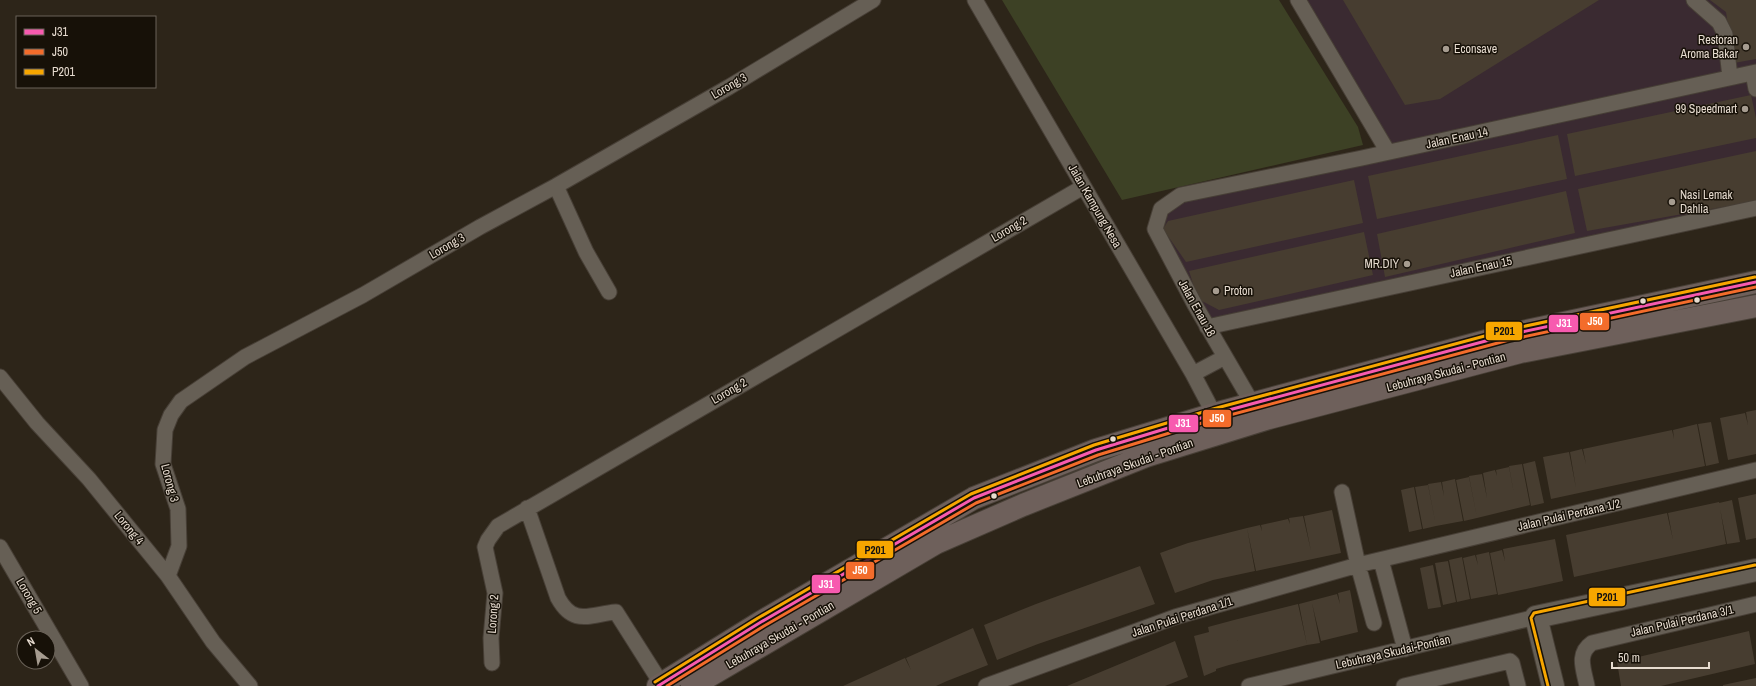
<svg xmlns="http://www.w3.org/2000/svg" width="1756" height="686" font-family="'Archivo Narrow',sans-serif">
<style>
.commercial{fill:#3a2a31}
.green{fill:#3d4125}
.building{fill:#473d30}
.lines{fill:none;stroke-linecap:round;stroke-linejoin:round}
.street-casing{stroke:#473f36;stroke-width:17}
.secondary-casing{stroke:#473f36;stroke-width:24}
.highway-casing{stroke:#473f36;stroke-width:24}
.street{stroke:#665f55;stroke-width:15}
.secondary{stroke:#665f55;stroke-width:22}
.highway{stroke:#6e605b;stroke-width:22}
.bus-1-casing{stroke:#171108;stroke-width:6}
.bus-2-casing{stroke:#171108;stroke-width:6}
.bus-3-casing{stroke:#171108;stroke-width:6}
.bus-1{stroke:#f75aaf;stroke-width:3}
.bus-2{stroke:#f36c2b;stroke-width:3}
.bus-3{stroke:#f7a600;stroke-width:3}
.poi-dot{fill:#a69c90;stroke:#171108;stroke-width:1.5}
.bus-dot{fill:#e7dcd0;stroke:#171108;stroke-width:1.5}
.labels{text-anchor:middle;stroke-width:3;stroke-linejoin:round;paint-order:stroke}
.poi-label{font-size:12px;fill:#e7dcd0;stroke:#171108;text-anchor:end}
.street-label{font-size:12px;fill:#e7dcd0;stroke:#171108}
.line-badge{stroke:#171108;stroke-width:1.5}
.badge-label{font-size:11px;text-anchor:middle;font-weight:bold;fill:#fff}
.pale-badge-label{font-size:11px;text-anchor:middle;font-weight:bold;fill:#111}
</style>
<rect width="100%" height="100%" fill="#2d2519"/>
<!-- commercial -->
<path class="commercial" d="M1293 0H1756V213L1205 333 1149 229 1157 205 1380 149Z"/>
<!-- green -->
<path class="green" d="M1002 0H1279L1358 127 1363 145 1122 200Z"/>
<!-- building -->
<path class="building" d="M1343 0H1599L1440 99 1405 105Z
M1710 0H1756V59L1734 63 1726 12Z
M1751 95 1756 118V138L1575 176 1567 134Z
M1558 135 1567 179 1377 219 1368 176Z
M1756 151V201L1587 231 1578 189Z
M1354 180 1363 223 1186 262 1163 229 1168 221Z
M1566 191 1575 233 1385 277 1377 234Z
M1364 232 1373 275 1219 310 1202 301 1199 302 1189 271Z
M1756 410V454L1728 460 1720 418 1745 413 1748 425 1746 412Z
M1711 422 1719 463 1706 466 1698 424Z
M1697 424 1705 466 1551 499 1543 457 1569 452 1576 488 1570 452 1582 449 1586 464 1583 449 1672 430 1674 439 1673 430Z
M1535 461 1544 503 1531 506 1523 464Z
M1522 464 1530 505 1477 518 1469 476 1482 474 1487 498 1483 473 1495 470 1497 476 1496 470 1509 467 1514 494 1509 466Z
M1469 477 1477 518 1464 521 1456 480Z
M1455 479 1463 521 1436 526 1428 484 1441 482 1444 496 1442 482Z
M1428 485 1436 526 1423 529 1415 487Z
M1414 487 1422 529 1409 532 1401 490Z
M1756 494V538L1746 540 1738 498Z
M1732 500 1740 542 1727 544 1719 503Z
M1719 502 1726 544 1574 577 1566 535 1667 513 1673 540 1668 513Z
M1332 510 1341 553 1256 571 1247 528 1260 525 1262 531 1261 525 1288 519 1290 524 1289 518 1303 516 1311 551 1304 516Z
M1247 528 1255 571 1213 580 1175 593 1160 553 1188 543Z
M1555 539 1563 581 1498 595 1490 553 1502 550 1505 561 1503 549Z
M1489 552 1497 594 1471 599 1463 558 1475 555 1478 565 1476 555Z
M1462 557 1470 599 1457 602 1449 560Z
M1448 561 1456 602 1443 605 1435 563Z
M1433 565 1441 607 1428 609 1420 568Z
M1140 566 1155 604 1038 644 997 660 984 625 1036 604Z
M1350 590 1358 632 1321 641 1312 603 1320 643 1307 645 1299 604 1337 594 1340 604 1338 593Z
M1298 604 1307 645 1229 665 1216 669V671L1204 676 1194 636 1209 632 1208 627 1234 620 1238 641 1234 620Z
M973 628 988 665 947 681 943 672 947 681 936 686H843L905 658 911 670 906 658Z
M1749 631 1755 664 1661 686H1621L1617 662Z
M1175 641 1188 677 1165 686H1067Z
M1756 678V686H1723V685Z"/>
<g class="lines">
<defs>
<path id="street" d="M975 0 1193 374 1214 414
M1298 0 1388 152
M1694 0 1719 22 1725 34 1730 77
M1753 73 1756 89
M556 186 586 252 609 292
M1207 327 1756 208
M1193 374 1225 357
M0 377 37 423 89 479 168 576 213 642 250 686
M1252 403 1195 305 1155 229 1161 209 1181 195 1362 158 1756 72
M1342 492 1358 565 1374 623
M527 508 558 598C574 627 590 614 616 612L661 683
M0 547 81 686
M1381 560 1405 649
M168 576 179 546 178 509 163 464 165 430 171 415 181 401 245 357 363 295 480 227 556 186 729 87 873 0
M492 663 491 638 495 593 485 547 488 540 498 526 1083 187
M986 686 1175 617 1358 565 1756 470
M1249 686 1536 617
M1404 686 1510 661 1512 663 1518 686
M1587 686C1584 670 1576 654 1592 643L1756 604"/>
<path id="secondary" d="M1553 686 1536 617 1756 570"/>
<path id="highway" d="M658 686 761 622 974 498 1096 450 1214 414 1508 335 1756 282
M692 686 936 543 1023 505 1146 456 1269 418 1520 352 1756 306"/>
</defs>
<!-- street casing -->
<use href="#street" class="street-casing"/>
<!-- secondary casing -->
<use href="#secondary" class="secondary-casing"/>
<!-- highway casing -->
<use href="#highway" class="highway-casing"/>
<!-- street -->
<use href="#street" class="street"/>
<!-- secondary -->
<use href="#secondary" class="secondary"/>
<!-- highway -->
<use href="#highway" class="highway"/>
<defs>
<path id="bus-1" d="M658 686 761 622 974 498 1096 450 1214 414 1508 335 1756 282"/>
<path id="bus-2" d="M667 686 764 626 976 503 1098 455 1215 419 1509 340 1756 287"/>
<path id="bus-3" d="M655 682 758 618 971 494 1094 445 1213 409 1507 330 1755 277
M1548 686 1531 618 1534 613 1755 565"/>
</defs>
<!-- bus-1 casing -->
<use href="#bus-1" class="bus-1-casing"/>
<!-- bus-2 casing -->
<use href="#bus-2" class="bus-2-casing"/>
<!-- bus-3 casing -->
<use href="#bus-3" class="bus-3-casing"/>
<!-- bus-1 -->
<use href="#bus-1" class="bus-1"/>
<!-- bus-2 -->
<use href="#bus-2" class="bus-2"/>
<!-- bus-3 -->
<use href="#bus-3" class="bus-3"/>
</g>
<!-- markers -->
<g class="poi-dot">
<circle cx="1746" cy="47" r="4"/>
<circle cx="1446" cy="49" r="4"/>
<circle cx="1745" cy="109" r="4"/>
<circle cx="1672" cy="202" r="4"/>
<circle cx="1407" cy="264" r="4"/>
<circle cx="1216" cy="291" r="4"/>
</g>
<g class="bus-dot">
<circle cx="1697" cy="300" r="3.5"/>
<circle cx="1643" cy="301" r="3.5"/>
<circle cx="1113" cy="439" r="3.5"/>
<circle cx="994" cy="496" r="3.5"/>
</g>
<g class="labels">
<!-- poi labels -->
<g class="poi-label">
<text x="1738" y="44">Restoran<tspan x="1738" dy="14">Aroma Bakar</tspan></text>
<text x="1454" y="53" text-anchor="start">Econsave</text>
<text x="1737" y="113">99 Speedmart</text>
<text x="1680" y="199" text-anchor="start">Nasi Lemak<tspan x="1680" dy="14">Dahlia</tspan></text>
<text x="1399" y="268">MR.DIY</text>
<text x="1224" y="295" text-anchor="start">Proton</text>
</g>
<!-- street labels -->
<g class="street-label">
<text transform="translate(729 86) rotate(-30)" y="4">Lorong 3</text>
<text transform="translate(1457 138) rotate(-12)" y="4">Jalan Enau 14</text>
<text transform="translate(1095 206) rotate(60)" y="4">Jalan Kampung Nesa</text>
<text transform="translate(1009 229) rotate(-30)" y="4">Lorong 2</text>
<text transform="translate(447 246) rotate(-30)" y="4">Lorong 3</text>
<text transform="translate(1481 267) rotate(-12)" y="4">Jalan Enau 15</text>
<text transform="translate(1197 308) rotate(61)" y="4">Jalan Enau 18</text>
<text transform="translate(1446 372) rotate(-15)" y="4">Lebuhraya Skudai - Pontian</text>
<text transform="translate(729 391) rotate(-30)" y="4">Lorong 2</text>
<text transform="translate(1135 463) rotate(-20)" y="4">Lebuhraya Skudai - Pontian</text>
<text transform="translate(170 483) rotate(75)" y="4">Lorong 3</text>
<text transform="translate(1569 515) rotate(-13)" y="4">Jalan Pulai Perdana 1/2</text>
<text transform="translate(129 528) rotate(51)" y="4">Lorong 4</text>
<text transform="translate(29 596) rotate(60)" y="4">Lorong 5</text>
<text transform="translate(493 614) rotate(-86)" y="4">Lorong 2</text>
<text transform="translate(1182 617) rotate(-18)" y="4">Jalan Pulai Perdana 1/1</text>
<text transform="translate(1682 621) rotate(-13)" y="4">Jalan Pulai Perdana 3/1</text>
<text transform="translate(780 635) rotate(-30)" y="4">Lebuhraya Skudai - Pontian</text>
<text transform="translate(1393 652) rotate(-13)" y="4">Lebuhraya Skudai-Pontian</text>
</g>
</g>
<g class="line-badge">
<rect x="1579" y="312" width="31" height="19" rx="4" fill="#f36c2b"/>
<rect x="1548" y="314" width="31" height="19" rx="4" fill="#f75aaf"/>
<rect x="1485" y="321" width="38" height="20" rx="4" fill="#f7a600"/>
<rect x="1202" y="409" width="30" height="19" rx="4" fill="#f36c2b"/>
<rect x="1168" y="414" width="31" height="19" rx="4" fill="#f75aaf"/>
<rect x="856" y="540" width="38" height="19" rx="4" fill="#f7a600"/>
<rect x="845" y="561" width="30" height="19" rx="4" fill="#f36c2b"/>
<rect x="811" y="574" width="30" height="20" rx="4" fill="#f75aaf"/>
<rect x="1588" y="587" width="38" height="20" rx="4" fill="#f7a600"/>
</g>
<g class="badge-label">
<text x="1595" y="325">J50</text>
<text x="1564" y="327">J31</text>
<text x="1217" y="422">J50</text>
<text x="1183" y="427">J31</text>
<text x="860" y="574">J50</text>
<text x="826" y="588">J31</text>
</g>
<g class="pale-badge-label">
<text x="1504" y="335">P201</text>
<text x="875" y="554">P201</text>
<text x="1607" y="601">P201</text>
</g>
<!-- legend -->
<rect x="16" y="16" width="140" height="72" fill="#171108" stroke="#6a6258"/>
<rect x="24" y="29" width="20" height="6" fill="#f75aaf" stroke="#6a6258"/>
<text x="52" y="36" font-size="12" fill="#e7dcd0">J31</text>
<rect x="24" y="49" width="20" height="6" fill="#f36c2b" stroke="#6a6258"/>
<text x="52" y="56" font-size="12" fill="#e7dcd0">J50</text>
<rect x="24" y="69" width="20" height="6" fill="#f7a600" stroke="#6a6258"/>
<text x="52" y="76" font-size="12" fill="#e7dcd0">P201</text>
<!-- north arrow -->
<g transform="translate(36 650) rotate(329)"><circle r="19" fill="#171108" stroke="#6a6258"/>
<path d="M0-3L7 15L0 10L-7 15Z" fill="#a69c90"/>
<text y="-6" font-size="11" font-weight="bold" text-anchor="middle" fill="#e7dcd0">N</text>
</g>
<!-- scale -->
<path d="M1612 662v6h97v-6" fill="none" stroke="#e7dcd0" stroke-width="2"/>
<text x="1618" y="662" font-size="12" fill="#e7dcd0" stroke="#171108" stroke-width="3" paint-order="stroke">50 m</text>
</svg>
